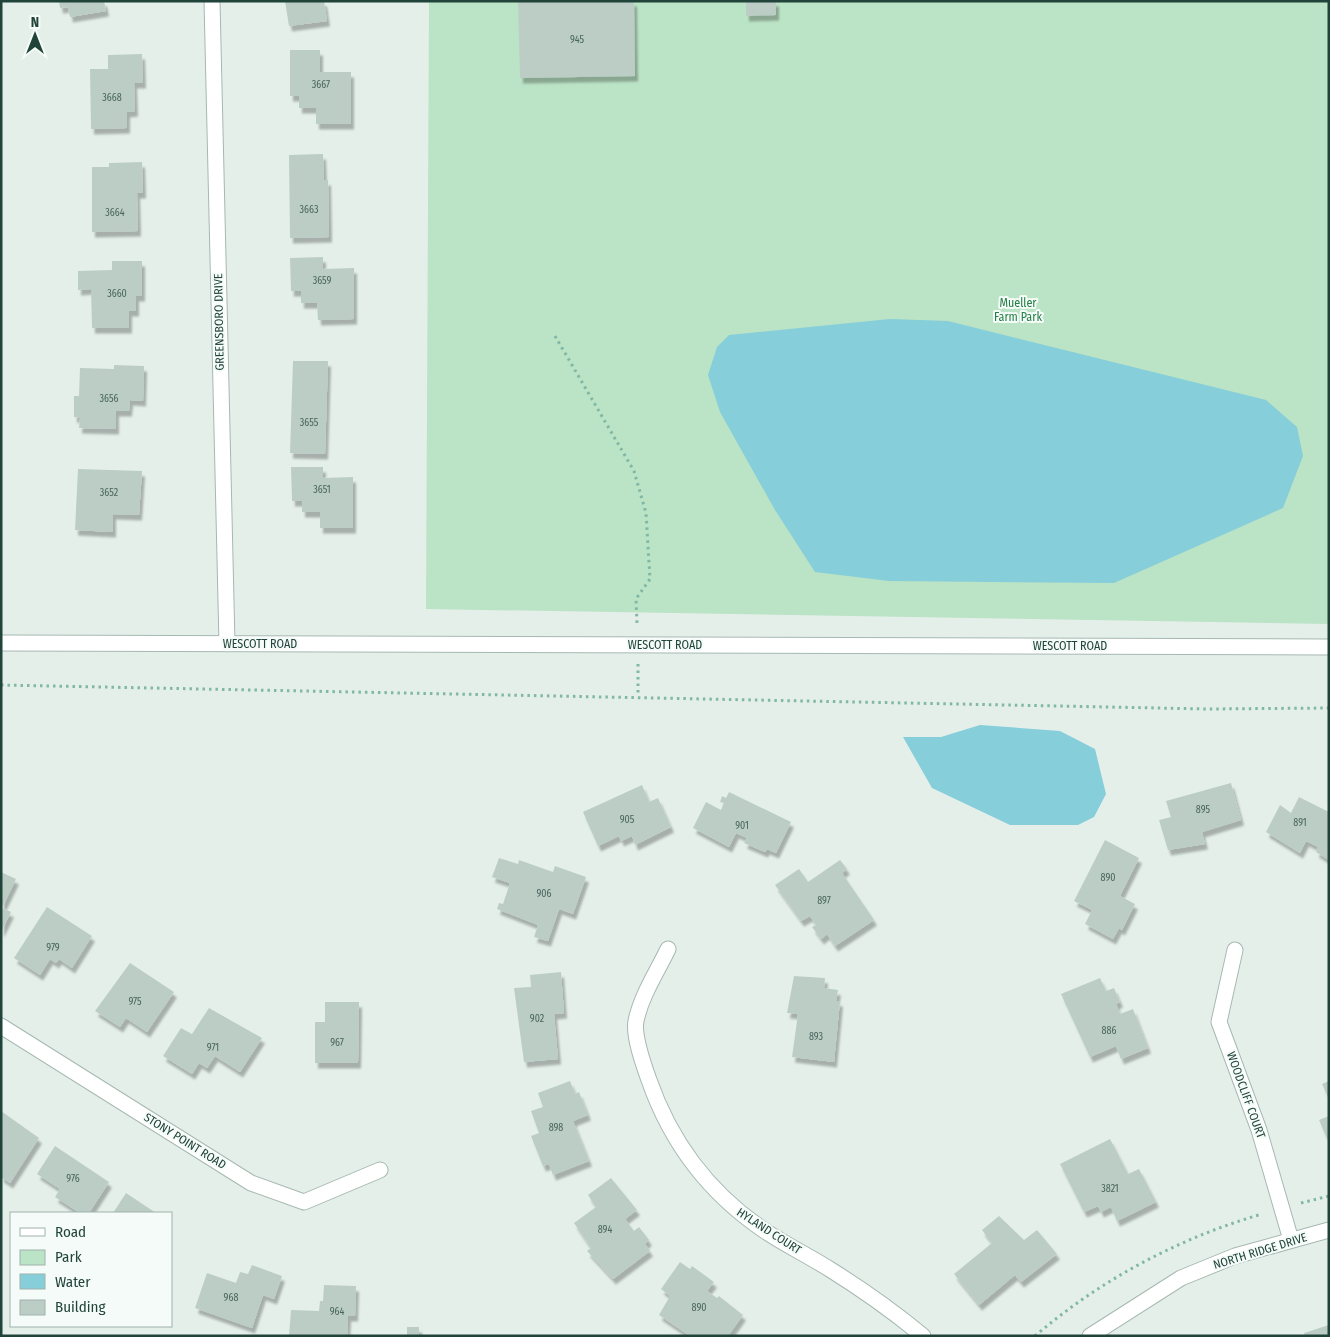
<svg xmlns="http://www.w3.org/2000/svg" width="1330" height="1337" font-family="'Fira Sans Condensed',sans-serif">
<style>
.green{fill:#bbe3c5}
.water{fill:#86ceda}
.building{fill:#bccdc6;filter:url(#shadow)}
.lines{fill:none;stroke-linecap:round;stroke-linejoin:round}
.minor-casing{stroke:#a6b8b2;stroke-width:17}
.path{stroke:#81b7a5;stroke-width:3;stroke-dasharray:2.5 4;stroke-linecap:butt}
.minor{stroke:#fff;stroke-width:15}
.labels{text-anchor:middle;stroke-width:4;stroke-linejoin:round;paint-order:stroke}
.number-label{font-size:10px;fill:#48665d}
.park-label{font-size:12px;fill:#258047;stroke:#f5fbf8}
.street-label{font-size:12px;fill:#21443a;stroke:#f5fbf8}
</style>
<defs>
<filter id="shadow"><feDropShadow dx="3" dy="5.5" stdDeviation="1" flood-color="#0004"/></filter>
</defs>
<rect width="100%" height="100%" fill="#e4efea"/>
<!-- green -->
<path class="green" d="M429 1H1329V624L426 609Z"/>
<!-- water -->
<path class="water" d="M890 319 948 321 1266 400 1297 427 1303 456 1283 508 1114 583 889 581 815 572 775 510 720 412 708 375 717 347 729 335Z
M980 725 1060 731 1095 749 1106 794 1094 817 1078 825H1010L932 788 903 737H941Z"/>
<!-- building -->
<path class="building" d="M59 1H104L106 11 70 17 68 7 60 8Z
M285 1H324L327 21 289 26Z
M518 1H634L635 76 520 78Z
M746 1H776V15L746 16Z
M290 50H320V72H351V124H316V108H299V96H290Z
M142 54 143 83H134L135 111 127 112V128L91 129 90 69H108V55Z
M323 154 324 180H328L329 237 290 238 289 155Z
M142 162 143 193H137L138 231 92 232V167H109V163Z
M323 257V269L354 268V319L318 320 317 303H301V291H291L290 258Z
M112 261H142V296H136V311H129V328H92L91 289 78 290V271L112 270Z
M293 361H328L325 454 290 453Z
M114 365 144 366 143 401 130 400 129 411H116V429L79 428 80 418 74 417V396H79L80 368 114 369Z
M291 467H323V478L353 477V528H320V512H302V501H292Z
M78 469 142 471 139 515 113 514V532L75 530Z
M1231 783 1241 820 1202 832 1205 844 1168 850 1159 820 1171 817 1166 801Z
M642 785 649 802 658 798 671 827 635 845 632 836 621 841 619 836 598 846 583 812Z
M729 792 791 822 776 853 767 849 765 852 744 843 747 838 736 833 729 847 693 828 706 802 721 810 724 803 720 802 722 796 726 798Z
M1299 797 1329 812V860L1316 852 1318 847 1306 841 1300 853 1266 832 1280 805 1291 813Z
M1105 840 1139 858 1120 896 1135 904 1122 930 1119 928 1113 939 1085 924 1092 910 1074 901Z
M499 858 518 864 519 860 553 872 555 866 586 877 573 914 559 909 548 941 534 937 538 925 497 909 499 903 503 904 510 883 492 877Z
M840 860 847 869 842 873 874 920 835 946 827 934 821 939 812 927 816 925 810 916 801 921 775 885 799 869 808 882Z
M1 872 16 879 2 908 11 912 1 932Z
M47 907 92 936 72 968 59 959 56 963 50 959 40 975 14 958Z
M130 963 174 992 147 1032 126 1018 120 1027 95 1011Z
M561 972 564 1013 554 1014 558 1059 524 1062 514 988 531 987 530 975Z
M794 976 825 978 824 988 838 990 836 1001H840L834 1062 792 1057 798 1014 787 1013Z
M1100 978 1106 991 1114 988 1120 1002 1116 1004 1120 1014 1133 1009 1148 1048 1121 1059 1116 1046 1090 1057 1061 994Z
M325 1002H359L358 1063H315V1022H325Z
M209 1008 262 1038 240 1072 215 1056 207 1068 199 1063 192 1074 163 1056 181 1028 192 1034Z
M570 1081 575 1094 579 1092 588 1115 573 1121 589 1161 553 1175 549 1164 543 1166 531 1136 539 1133 531 1111 543 1107 538 1093Z
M1329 1081V1099L1322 1084Z
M1 1111 39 1138 10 1183 1 1177Z
M1329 1116V1143L1319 1120Z
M1110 1139 1128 1174 1139 1169 1156 1202 1117 1221 1111 1207 1101 1212 1098 1206 1084 1212 1060 1164Z
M55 1146 109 1182 89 1213H80L55 1197 60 1189 37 1174Z
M611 1178 637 1210 625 1219 634 1231 639 1227 649 1240 645 1244 650 1251 613 1279 587 1251 591 1248 574 1223 596 1207 588 1195Z
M126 1193 156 1213H113Z
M999 1216 1024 1240 1037 1230 1057 1254 1021 1282 1015 1275 979 1305 954 1274 992 1243 982 1230Z
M680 1262 690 1269 692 1266 714 1282 707 1291 717 1298 719 1296 743 1315 728 1336H690L659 1315 670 1296 661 1289Z
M252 1265 282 1276 274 1299 263 1295 252 1328 195 1308 207 1273 236 1283 240 1272 248 1274Z
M324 1285 356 1286 355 1316H348L347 1336H289L291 1310 319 1311 320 1301H323Z
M1329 1325V1336H1305L1304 1333Z
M407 1327H419V1336H407Z"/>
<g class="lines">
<defs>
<path id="minor" d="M212 1 227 644
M1 643 1329 647
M668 949C657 972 641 996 636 1021 633 1036 644 1066 649 1080 671 1143 710 1194 765 1231 786 1245 809 1256 831 1270 863 1290 894 1312 923 1336
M1235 950 1219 1022 1259 1130 1291 1240
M1 1026 251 1183 304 1202 380 1170
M1090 1336 1181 1278 1235 1256 1329 1230"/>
</defs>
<!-- minor casing -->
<use href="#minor" class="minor-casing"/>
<!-- path -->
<path class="path" d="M555 336 634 471 646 513 650 579 636 599 637 623
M638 664V696
M1 685 1208 709 1329 708
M1301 1203 1329 1196
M1035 1336C1100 1280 1179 1238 1262 1214"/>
<!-- minor -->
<use href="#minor" class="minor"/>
</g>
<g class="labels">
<!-- number labels -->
<g class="number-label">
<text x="577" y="43">945</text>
<text x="321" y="88">3667</text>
<text x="112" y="101">3668</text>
<text x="309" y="213">3663</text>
<text x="115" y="216">3664</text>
<text x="322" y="284">3659</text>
<text x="117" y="297">3660</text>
<text x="109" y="402">3656</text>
<text x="309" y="426">3655</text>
<text x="322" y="493">3651</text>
<text x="109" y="496">3652</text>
<text x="1203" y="813">895</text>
<text x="627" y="823">905</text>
<text x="1300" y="826">891</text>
<text x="742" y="829">901</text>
<text x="1108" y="881">890</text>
<text x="544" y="897">906</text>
<text x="824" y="904">897</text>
<text x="53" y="951">979</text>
<text x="135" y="1005">975</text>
<text x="537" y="1022">902</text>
<text x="1109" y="1034">886</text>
<text x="816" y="1040">893</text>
<text x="337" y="1046">967</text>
<text x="213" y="1051">971</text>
<text x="556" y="1131">898</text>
<text x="73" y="1182">976</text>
<text x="1110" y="1192">3821</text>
<text x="605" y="1233">894</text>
<text x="231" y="1301">968</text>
<text x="699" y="1311">890</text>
<text x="337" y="1315">964</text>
</g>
<!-- park labels -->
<g class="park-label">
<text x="1018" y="307">Mueller<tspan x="1018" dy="14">Farm Park</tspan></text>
</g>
<!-- street labels -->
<g class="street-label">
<text transform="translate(219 322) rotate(-91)" y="4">GREENSBORO DRIVE</text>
<text x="260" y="648">WESCOTT ROAD</text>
<text x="665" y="649">WESCOTT ROAD</text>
<text x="1070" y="650">WESCOTT ROAD</text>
<text transform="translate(1246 1095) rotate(70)" y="4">WOODCLIFF COURT</text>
<text transform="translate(185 1141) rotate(32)" y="4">STONY POINT ROAD</text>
<text transform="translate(769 1231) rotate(33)" y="4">HYLAND COURT</text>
<text transform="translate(1260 1251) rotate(-17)" y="4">NORTH RIDGE DRIVE</text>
</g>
</g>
<!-- border -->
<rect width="1330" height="1337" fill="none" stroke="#21443a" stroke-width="5"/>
<!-- legend -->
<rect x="10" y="1212" width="162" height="115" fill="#f5fbf8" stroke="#a0b2ac"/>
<rect x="20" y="1228" width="25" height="8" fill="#ffffff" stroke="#a0b2ac"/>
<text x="55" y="1237" font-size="15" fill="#21443a">Road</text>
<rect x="20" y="1250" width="25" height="15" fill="#bbe3c5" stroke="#a0b2ac"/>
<text x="55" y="1262" font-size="15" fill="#21443a">Park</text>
<rect x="20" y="1274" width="25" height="15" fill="#86ceda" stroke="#a0b2ac"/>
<text x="55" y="1287" font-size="15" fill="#21443a">Water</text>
<rect x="20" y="1300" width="25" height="15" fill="#bccdc6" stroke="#a0b2ac"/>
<text x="55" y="1312" font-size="15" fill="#21443a">Building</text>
<!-- north arrow -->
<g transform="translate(35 35)" stroke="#f5fbf8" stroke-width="4" paint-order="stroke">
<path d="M0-4L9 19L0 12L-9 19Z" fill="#21443a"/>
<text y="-8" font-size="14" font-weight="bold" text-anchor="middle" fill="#21443a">N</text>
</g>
</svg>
